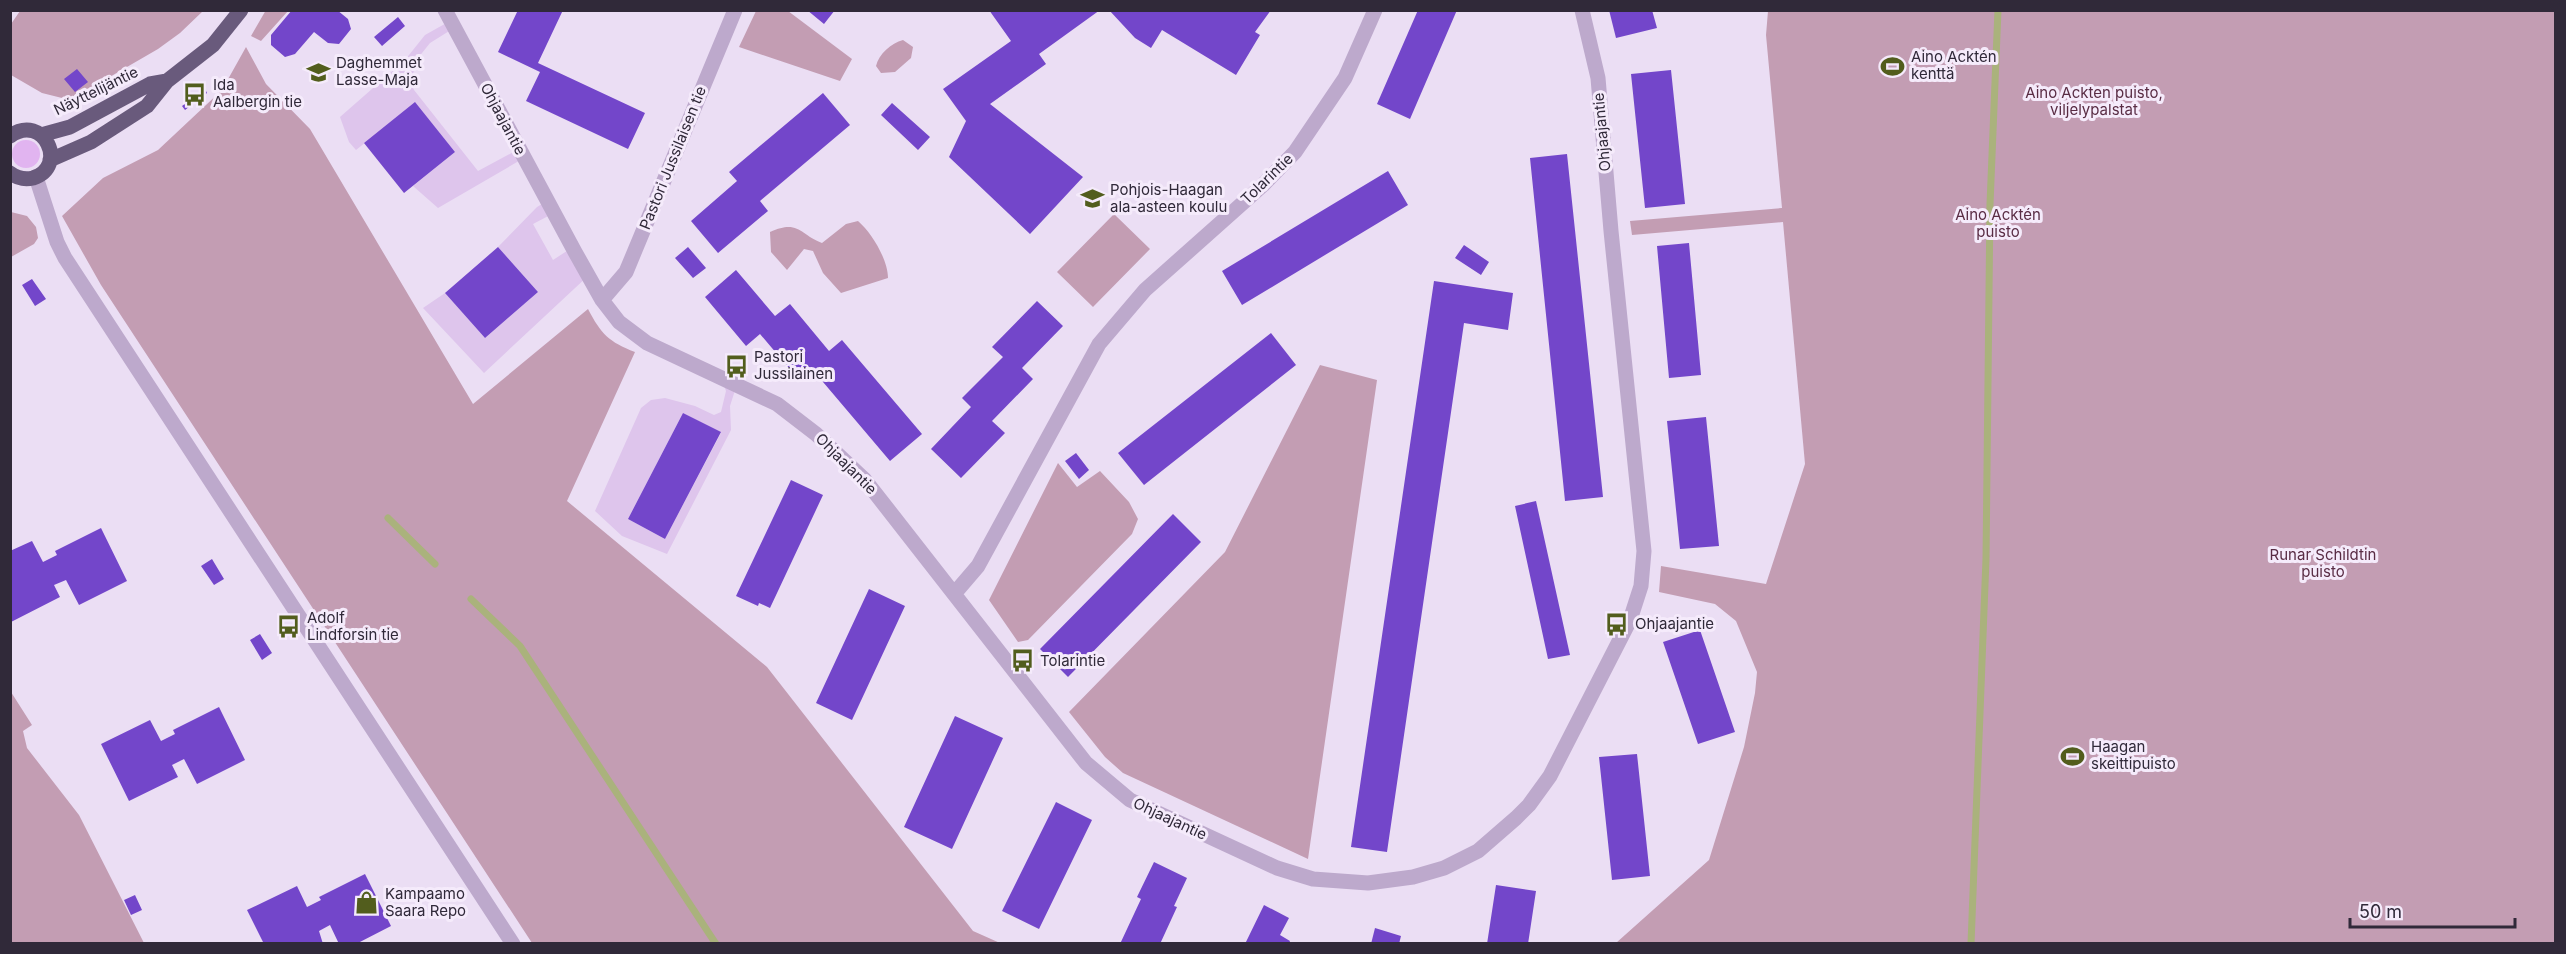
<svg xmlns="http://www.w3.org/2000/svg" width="2566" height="954" font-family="Inter,sans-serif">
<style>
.green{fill:#c39db3}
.sand{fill:#e1b4f0}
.plaza{fill:#dec5ec;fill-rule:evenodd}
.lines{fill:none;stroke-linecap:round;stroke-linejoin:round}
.stream{stroke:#aab27c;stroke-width:7}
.building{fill:#7346ca}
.minor{stroke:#bda9cc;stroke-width:15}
.major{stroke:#695a7c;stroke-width:15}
.labels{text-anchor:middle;stroke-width:6;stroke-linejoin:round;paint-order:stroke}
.poi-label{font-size:15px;fill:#302939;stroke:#f5ebfb;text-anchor:start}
.street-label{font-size:15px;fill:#302939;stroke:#f5ebfb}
.park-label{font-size:15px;fill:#592c44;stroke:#f5ebfb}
</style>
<rect width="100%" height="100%" fill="#ebdef4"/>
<!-- green -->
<path class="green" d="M266 10 288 11 261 41 251 36Z
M20 11H203L180 33 158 49 70 100 42 93 11 75V24Z
M756 11H788L852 59 840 81 739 47Z
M1768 11H2555V943H1616L1709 860 1744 747 1755 693 1757 672 1736 621 1715 604 1659 592 1661 566 1766 584 1805 464 1783 222 1632 235 1630 221 1782 208 1766 35Z
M903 40 913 47 911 58 895 72 881 73 876 66C879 54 891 43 903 40Z
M246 47 266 84 310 129 473 404 588 309C601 334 609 342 635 352L567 501 767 667 973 931 1000 943H532L101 285 62 216 103 178 158 150 222 90Z
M11 212 27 216 36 227 38 238 34 244 11 257Z
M1114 214 1150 249 1093 307 1057 272Z
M858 221C872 233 888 260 888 278L841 293 823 273 813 251 804 249 787 270 771 252 770 232C799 219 800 235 822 243L846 224Z
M1320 365 1377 380 1308 859 1123 773 1105 757 1069 712 1225 552Z
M1058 463 1077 487 1100 471 1129 502 1138 519 1132 534 1028 640 1018 642 989 600Z
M11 692 32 725 23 731 27 748 79 815 144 943H11Z"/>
<!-- sand -->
<path class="sand" d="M12 154a14 14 0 1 1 28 0a14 14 0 1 1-28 0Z"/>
<!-- plaza -->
<path class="plaza" d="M450 21 454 28 430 43 418 58 411 80 414 90 478 171 519 149 524 158 438 208 413 186 455 152 415 103 356 150 349 142 340 117 405 60 425 35Z
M547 201 554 213 533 224 553 260 573 247 589 275 484 373 423 308 445 293 485 338 538 292 498 247 537 207Z
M721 377 737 384 730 406 731 430 667 554 622 536 595 511 641 408 651 400 665 398 695 406 714 415 721 412 726 391ZM683 413 721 433 665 539 628 519Z"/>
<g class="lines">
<!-- stream -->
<path class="stream" d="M388 518 435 564
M471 599 520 646 716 944
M1971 944 1986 559 1990 204 1998 10"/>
</g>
<!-- building -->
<path class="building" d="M292 10H337L348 19 351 29 339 44 328 43 314 32 295 54 285 57 271 45V35Z
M518 10H563L538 63 645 113 628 149 526 101 540 72 498 52Z
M807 10H835L824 24Z
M989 10H1100L1039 54 1046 64 990 104 1083 177 1030 234 949 157 966 121 943 89 1011 41Z
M1109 10H1271L1255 32 1260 35 1236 75 1162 30 1151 48 1135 38Z
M1418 10H1457L1410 119 1377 104Z
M1609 10H1652L1657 28 1616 38Z
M398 17 405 26 382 46 374 37Z
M77 69 88 82 75 92 64 79Z
M1671 70 1685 204 1645 208 1631 74Z
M205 89 207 93 185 110 182 106Z
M823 93 850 125 760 201 768 211 718 253 691 221 737 181 729 172Z
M415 102 455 152 404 193 364 143Z
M892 103 930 137 918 150 881 115Z
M1567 154 1603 497 1565 501 1530 158Z
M1388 171 1408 205 1242 305 1222 271Z
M1689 243 1701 375 1669 378 1657 246Z
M1464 245 1489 262 1481 275 1455 258Z
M498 247 538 292 485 338 445 293Z
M688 247 706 268 693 278 675 258Z
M736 270 775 316 790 304 829 351 842 340 922 434 890 461 812 369 799 380 760 334 746 346 705 297Z
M32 279 46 299 35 306 22 285Z
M1434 281 1513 293 1508 330 1464 323 1387 852 1351 847Z
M1037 301 1063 326 1022 368 1033 379 992 421 1005 433 961 478 931 449 971 407 962 398 1003 357 992 347Z
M1271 333 1296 365 1144 485 1118 453Z
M683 413 721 432 665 539 628 519Z
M1706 417 1719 546 1680 549 1667 421Z
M1076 453 1089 470 1079 479 1065 461Z
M791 480 823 495 770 608 759 603 758 606 736 596Z
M1536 501 1570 655 1548 659 1515 506Z
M1173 514 1201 542 1068 677 1040 649Z
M101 528 127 581 79 605 66 580 54 585 60 597 11 622 10 551 32 541 43 562 57 555 55 551Z
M212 559 224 579 214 585 201 566Z
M869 589 905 606 852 720 816 703Z
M1700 630 1735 732 1698 744 1663 642Z
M260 634 272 653 262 660 250 640Z
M219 707 245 760 197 784 184 759 172 765 178 777 129 801 101 744 150 720 161 741 175 734 173 730Z
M955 716 1003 738 952 849 904 827Z
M1637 754 1650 876 1612 880 1599 757Z
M1056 802 1092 820 1039 929 1002 911Z
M1154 862 1187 878 1174 906 1177 907 1160 944H1120L1141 899 1137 897Z
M365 874 391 926 356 944H339L330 925 319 931 323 944H264L247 910 297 886 307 907 321 900 319 897Z
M1496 885 1536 891 1528 944H1487Z
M135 895 142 910 131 915 124 900Z
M1264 905 1289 918 1280 935 1290 941 1289 944H1245Z
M1375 928 1401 936 1399 944H1371Z"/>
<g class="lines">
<!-- minor -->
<path class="minor" d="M445 10 575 252 602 300 619 322 647 343 777 404 816 434 865 480 1086 763 1130 800 1277 868 1313 879 1368 883 1413 877 1444 868 1478 851 1516 818 1529 805 1550 776 1630 620 1641 586 1644 551 1611 231 1598 78 1582 10
M36 177 57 242 65 258 513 944
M602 300 626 272 735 10
M954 594 978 566 1099 344 1145 290 1263 185 1295 152 1345 78 1375 10"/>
<!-- major -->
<path class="major" d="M41 135 70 127 150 84 167 81
M10 136C44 112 69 167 33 178 25 180 17 178 10 173
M50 160 91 142 147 106 167 81 213 45 241 10"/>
</g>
<!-- icons -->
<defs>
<symbol id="stadium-bare" viewBox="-9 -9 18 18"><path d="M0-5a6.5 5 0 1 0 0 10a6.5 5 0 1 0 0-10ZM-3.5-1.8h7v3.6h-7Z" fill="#525d1d" stroke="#f5ebfb" stroke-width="2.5" paint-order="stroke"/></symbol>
<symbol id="school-bare" viewBox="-9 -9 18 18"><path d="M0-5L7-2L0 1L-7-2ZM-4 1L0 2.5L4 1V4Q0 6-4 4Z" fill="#525d1d" stroke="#f5ebfb" stroke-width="2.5" paint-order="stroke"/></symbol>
<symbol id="bus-bare" viewBox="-9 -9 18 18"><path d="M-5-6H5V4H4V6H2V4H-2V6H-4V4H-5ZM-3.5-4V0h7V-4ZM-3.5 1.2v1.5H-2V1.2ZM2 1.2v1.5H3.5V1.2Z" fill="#525d1d" stroke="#f5ebfb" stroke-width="2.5" paint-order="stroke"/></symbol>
<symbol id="shop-bare" viewBox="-9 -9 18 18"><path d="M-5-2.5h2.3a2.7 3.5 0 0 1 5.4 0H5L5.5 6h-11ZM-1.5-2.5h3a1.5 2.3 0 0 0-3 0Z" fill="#525d1d" stroke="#f5ebfb" stroke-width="2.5" paint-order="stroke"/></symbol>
</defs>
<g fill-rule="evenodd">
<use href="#stadium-bare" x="1876" y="50" width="33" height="33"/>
<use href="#school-bare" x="302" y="56" width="33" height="33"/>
<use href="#bus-bare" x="178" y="78" width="33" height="33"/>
<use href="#school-bare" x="1076" y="182" width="33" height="33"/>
<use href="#bus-bare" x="720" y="350" width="33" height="33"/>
<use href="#bus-bare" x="1600" y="608" width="33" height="33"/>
<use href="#bus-bare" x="272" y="610" width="33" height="33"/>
<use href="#bus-bare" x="1006" y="644" width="33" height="33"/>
<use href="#stadium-bare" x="2056" y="740" width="33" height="33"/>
<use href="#shop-bare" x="350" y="886" width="33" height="33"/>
</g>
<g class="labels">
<!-- poi labels -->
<g class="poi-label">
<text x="1911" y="62">Aino Acktén<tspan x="1911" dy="17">kenttä</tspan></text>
<text x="336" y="68">Daghemmet<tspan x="336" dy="17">Lasse-Maja</tspan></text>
<text x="213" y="90">Ida<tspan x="213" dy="17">Aalbergin tie</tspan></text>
<text x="1110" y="195">Pohjois-Haagan<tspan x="1110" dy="17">ala-asteen koulu</tspan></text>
<text x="754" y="362">Pastori<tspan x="754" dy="17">Jussilainen</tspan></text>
<text x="307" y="623">Adolf<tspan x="307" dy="17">Lindforsin tie</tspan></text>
<text x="1635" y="629">Ohjaajantie</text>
<text x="1040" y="666">Tolarintie</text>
<text x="2091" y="752">Haagan<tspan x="2091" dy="17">skeittipuisto</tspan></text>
<text x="385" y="899">Kampaamo<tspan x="385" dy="17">Saara Repo</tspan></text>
</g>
<!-- street labels -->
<g class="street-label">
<text transform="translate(96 91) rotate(-26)" y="5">Näyttelijäntie</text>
<text transform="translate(503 119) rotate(62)" y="5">Ohjaajantie</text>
<text transform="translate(1602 132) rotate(-95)" y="5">Ohjaajantie</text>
<text transform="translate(673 158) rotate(-68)" y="5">Pastori Jussilaisen tie</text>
<text transform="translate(1267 179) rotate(-44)" y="5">Tolarintie</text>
<text transform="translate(846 464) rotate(45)" y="5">Ohjaajantie</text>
<text transform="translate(1170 819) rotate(25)" y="5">Ohjaajantie</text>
</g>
<!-- park labels -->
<g class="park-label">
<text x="2094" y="98">Aino Ackten puisto,<tspan x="2094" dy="17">viljelypalstat</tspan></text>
<text x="1998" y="220">Aino Acktén<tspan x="1998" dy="17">puisto</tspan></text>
<text x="2323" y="560">Runar Schildtin<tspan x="2323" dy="17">puisto</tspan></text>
</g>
</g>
<!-- border -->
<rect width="2566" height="954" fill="none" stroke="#302939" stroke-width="24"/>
<!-- scale -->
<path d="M2350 918v9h165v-9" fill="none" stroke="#302939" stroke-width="3"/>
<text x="2359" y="918" font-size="18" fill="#302939" stroke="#f5ebfb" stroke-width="4.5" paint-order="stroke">50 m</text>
</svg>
